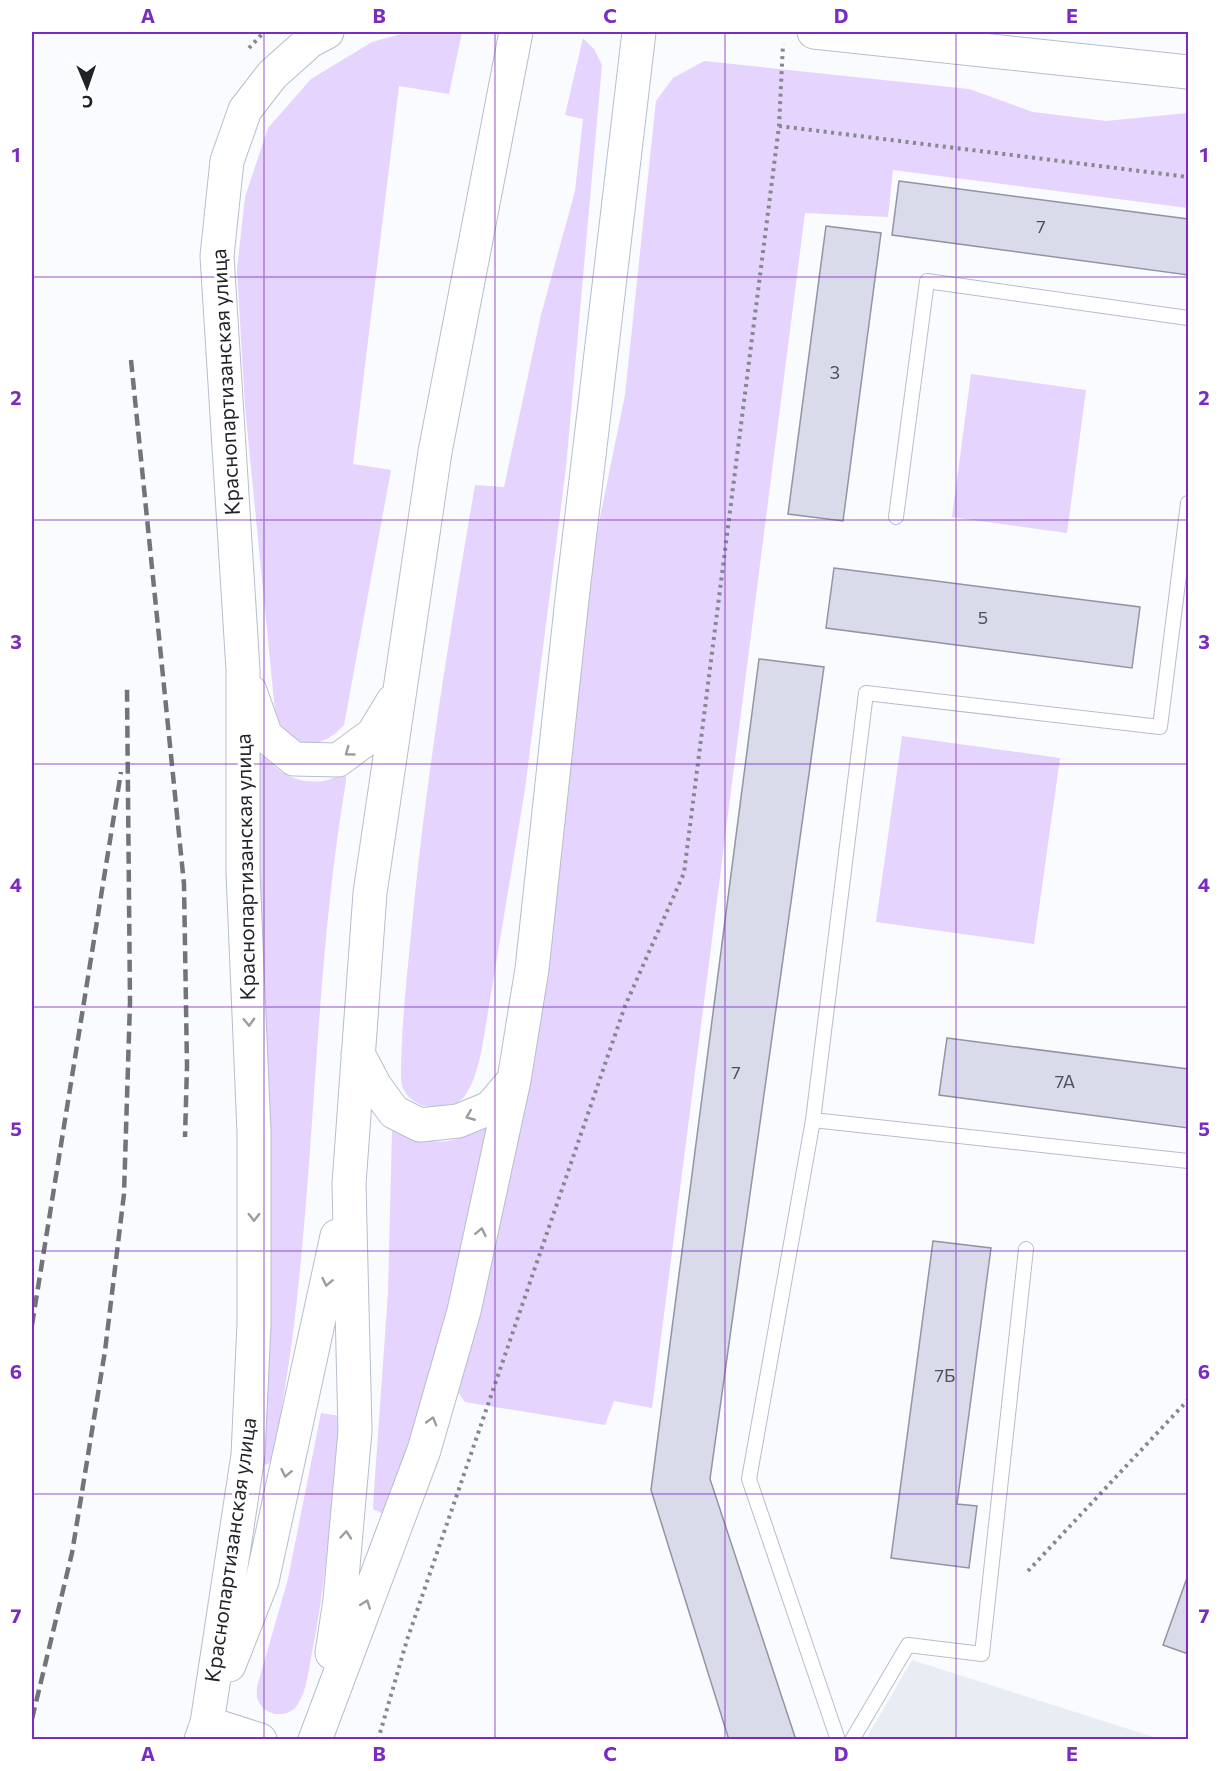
<svg xmlns="http://www.w3.org/2000/svg" width="1220" height="1771" font-family="Commissioner,sans-serif">
<style>
.built{fill:#e8edf4}
.green{fill:#e4d4fe}
.building{fill:#d9dbea;stroke:#9394a3;stroke-width:1.5}
.lines{fill:none;stroke-linecap:round;stroke-linejoin:round}
.lane-casing{stroke:#b6becc;stroke-width:16}
.secondary-casing{stroke:#b6becc;stroke-width:35}
.path{stroke:#86888c;stroke-width:4;stroke-dasharray:3 4.5;stroke-linecap:butt}
.lane{stroke:#fff;stroke-width:14}
.secondary{stroke:#fff;stroke-width:33}
.rail{stroke:#727479;stroke-width:4.5;stroke-dasharray:12 6;stroke-linecap:butt}
.oneway{stroke:#9a9c9e}
.grid{fill:none;stroke:#7b2cbf;stroke-width:1.5;stroke-opacity:0.55}
.labels{text-anchor:middle;stroke-width:6;stroke-linejoin:round;paint-order:stroke}
.number-label{font-size:18px;fill:#4e5058}
.street-label{font-size:21px;fill:#1f2227;stroke:#fff}
.neatline{fill:none;stroke:#7b2cbf;stroke-width:2}
.grid-label{font-size:20px;text-anchor:middle;font-weight:bold;fill:#7b2cbf}
</style>
<rect width="100%" height="100%" fill="#fafbfe"/>
<!-- built -->
<path class="built" d="M912 1660 1160 1739H866Z"/>
<!-- green -->
<path class="green" d="M409 32H462L449 94 399 86 353 464 391 470 344 725C318 754 286 749 275 711L245 407 237 269 245 197 268 128 311 79 372 42Z
M583 38 594 49 602 65 566 467 525 789 482 1048C478 1065 475 1083 463 1098 447 1117 401 1108 401 1078 401 1027 407 976 412 924 426 777 450 631 475 485L504 487 541 315 575 191 583 119 565 115Z
M704 61 969 89 1033 112 1106 121 1188 113V208L893 170 888 217 805 213 652 1408 614 1401 605 1425 465 1402 458 1392V1379L585 591 625 395 656 101 673 78Z
M971 374 1086 390 1067 533 952 517Z
M902 736 1060 758 1034 944 876 922Z
M257 755 264 756C279 774 298 784 323 781 331 780 337 775 346 776V781C316 958 316 1138 295 1316 290 1363 281 1409 274 1456L268 1464 262 1465 256 969Z
M482 1127H488L475 1210 426 1386 388 1506 381 1513 373 1509 374 1491 388 1292 392 1131 395 1129C430 1144 449 1148 482 1127Z
M321 1413 340 1416C332 1493 328 1571 313 1647 309 1665 308 1688 298 1704 289 1719 264 1717 258 1700 256 1697 257 1691 257 1687L288 1579Z"/>
<!-- building -->
<path class="building" d="M899 181 1188 219V275L892 235Z
M826 226 881 233 843 521 788 514Z
M834 568 1140 607 1132 668 826 628Z
M759 659 824 667 710 1479 796 1740H729L651 1490Z
M947 1038 1188 1069V1128L939 1095Z
M933 1241 991 1248 957 1504 977 1506 969 1568 891 1558Z
M1188 1575V1654L1163 1645Z"/>
<g class="lines">
<defs>
<path id="lane" d="M896 517 927 281 1188 318
M813 1120 866 693 1160 727 1188 503
M838 1740 749 1479 813 1120 1188 1161
M852 1740 908 1645 982 1654 1026 1249"/>
<path id="secondary" d="M814 32 1188 72
M250 691 266 736 294 759 338 760 373 734 393 701
M358 1054 375 1086 394 1112 420 1125 458 1121 490 1108 514 1080
M332 1653 340 1600 355 1431 349 1184 370 893 435 452 516 32
M229 1665 262 1581 337 1236
M207 1723 260 1740
M201 1740 207 1723 248 1455 254 1324V1132L243 873V670L217 256 227 161 245 110 272 75 310 41 327 32
M315 1740 424 1450 464 1311 514 1080 532 969 572 599 639 32"/>
</defs>
<!-- lane casing -->
<use href="#lane" class="lane-casing"/>
<!-- secondary casing -->
<use href="#secondary" class="secondary-casing"/>
<!-- path -->
<path class="path" d="M249 48 264 32
M779 126 1188 177
M1028 1571 1188 1400
M378 1740 407 1640 625 1006 684 873 779 126 783 44"/>
<!-- lane -->
<use href="#lane" class="lane"/>
<!-- secondary -->
<use href="#secondary" class="secondary"/>
<!-- rail -->
<path class="rail" d="M131 360 184 884 187 1066 185 1137
M32 1325 121 772
M32 1719 72 1553 105 1351 124 1194 130 1002 127 689"/>
</g>
<!-- one-way arrows -->
<defs><path id="oneway-chevron" d="M-2-3.5L2.5 0L-2 3.5" fill="none" stroke-width="1.6" stroke-linecap="round" stroke-linejoin="round" transform="scale(1.5)"/></defs>
<g class="oneway">
<use href="#oneway-chevron" transform="translate(349 752) rotate(144)"/>
<use href="#oneway-chevron" transform="translate(249 1022) rotate(88)"/>
<use href="#oneway-chevron" transform="translate(470 1116) rotate(158)"/>
<use href="#oneway-chevron" transform="translate(254 1217) rotate(90)"/>
<use href="#oneway-chevron" transform="translate(481 1232) rotate(-78)"/>
<use href="#oneway-chevron" transform="translate(327 1282) rotate(102)"/>
<use href="#oneway-chevron" transform="translate(432 1421) rotate(-74)"/>
<use href="#oneway-chevron" transform="translate(286 1473) rotate(102)"/>
<use href="#oneway-chevron" transform="translate(346 1535) rotate(-85)"/>
<use href="#oneway-chevron" transform="translate(366 1604) rotate(-69)"/>
</g>
<!-- grid -->
<path class="grid" d="M264 32V1740M495 32V1740M725 32V1740M956 32V1740M32 277H1188M32 520H1188M32 764H1188M32 1007H1188M32 1251H1188M32 1494H1188"/>
<g class="labels">
<!-- number labels -->
<g class="number-label">
<text x="1041" y="233">7</text>
<text x="835" y="379">3</text>
<text x="983" y="624">5</text>
<text x="736" y="1079">7</text>
<text x="1065" y="1088">7А</text>
<text x="945" y="1382">7Б</text>
</g>
<!-- street labels -->
<g class="street-label">
<text transform="translate(226 382) rotate(-93)" y="7">Краснопартизанская улица</text>
<text transform="translate(246 867) rotate(-91)" y="7">Краснопартизанская улица</text>
<text transform="translate(231 1550) rotate(-82)" y="7">Краснопартизанская улица</text>
</g>
</g>
<!-- border -->
<rect width="1220" height="1771" fill="none" stroke="#ffffff" stroke-width="66"/>
<!-- north arrow -->
<g transform="translate(87 87) rotate(178)" stroke="#ffffff" stroke-width="4.5" paint-order="stroke">
<path d="M0-4.5L10 22L0 15L-10 22Z" fill="#1f2227"/>
<text y="-9" font-size="16" font-weight="bold" text-anchor="middle" fill="#1f2227">С</text>
</g>
<rect x="33" y="33" width="1154" height="1705" class="neatline"/>
<g class="grid-label">
<text x="148" y="23">A</text>
<text x="379" y="23">B</text>
<text x="610" y="23">C</text>
<text x="841" y="23">D</text>
<text x="1072" y="23">E</text>
<text x="16" y="162">1</text>
<text x="1204" y="162">1</text>
<text x="16" y="405">2</text>
<text x="1204" y="405">2</text>
<text x="16" y="649">3</text>
<text x="1204" y="649">3</text>
<text x="16" y="892">4</text>
<text x="1204" y="892">4</text>
<text x="16" y="1136">5</text>
<text x="1204" y="1136">5</text>
<text x="16" y="1379">6</text>
<text x="1204" y="1379">6</text>
<text x="16" y="1623">7</text>
<text x="1204" y="1623">7</text>
<text x="148" y="1761">A</text>
<text x="379" y="1761">B</text>
<text x="610" y="1761">C</text>
<text x="841" y="1761">D</text>
<text x="1072" y="1761">E</text>
</g>
</svg>
